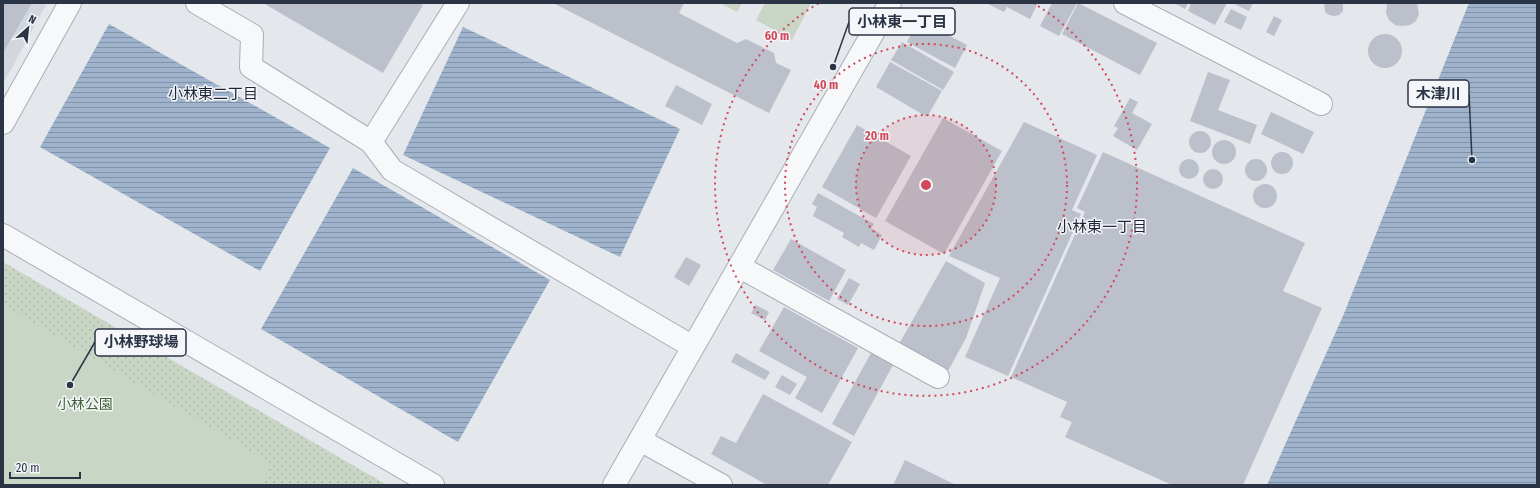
<svg xmlns="http://www.w3.org/2000/svg" width="1540" height="488" font-family="'Fira Sans Condensed','Noto Sans JP',sans-serif">
<style>
.built{fill:#d2d6de}
.green{fill:url(#green-dots)}
.pitch{fill:#c9d6c5}
.water{fill:url(#water-rules)}
.building{fill:#bbc0ca}
.lines{fill:none;stroke-linecap:round;stroke-linejoin:round}
.minor-casing{stroke:#a9aeb7;stroke-width:24}
.minor{stroke:#f7f8fa;stroke-width:22}
.ring{fill:none;stroke:#d1495b;stroke-width:2;stroke-dasharray:2 4}
.labels{text-anchor:middle;stroke-width:3;stroke-linejoin:round;paint-order:stroke}
.park-label{font-size:14px;fill:#3f6138;stroke:#f4f6f9}
.neighbourhood-label{font-size:15px;fill:#1d2536;stroke:#f4f6f9}
.centre{fill:#d1495b;stroke:#f4f6f9;stroke-width:2}
.ring-label{font-size:12px;text-anchor:middle;font-weight:bold;fill:#d1495b;stroke:#f4f6f9;stroke-width:3;stroke-linejoin:round;paint-order:stroke}
.leader{fill:none;stroke:#2b3445;stroke-width:1.5}
.callout-dot{fill:#2b3445;stroke:#f4f6f9;stroke-width:1.5}
.callout{fill:#f4f6f9;stroke:#2b3445;stroke-width:1.5}
.callout-label{font-size:15px;text-anchor:middle;font-weight:bold;fill:#2b3445}
</style>
<defs>
<pattern id="green-dots" width="8" height="8" patternUnits="userSpaceOnUse"><rect width="8" height="8" fill="#c9d6c5"/><path d="M2 2h.1M6 6h.1" fill="none" stroke="#adb8ab" stroke-width="1.8" stroke-linecap="round"/></pattern>
<pattern id="water-rules" width="6" height="5" patternUnits="userSpaceOnUse"><rect width="6" height="5" fill="#9fb4cc"/><path d="M0 2.5h6" fill="none" stroke="#8293a7"/></pattern>
</defs>
<rect width="100%" height="100%" fill="#e4e7ec"/>
<!-- built -->
<path class="built" d="M3 3H47L3 84Z"/>
<!-- green -->
<path class="green" d="M3 262 387 485H3Z"/>
<!-- pitch -->
<path class="pitch" d="M720 3H742L737 12Z
M765 3H811L792 40 756 20Z
M3 305 272 464 261 485H3Z"/>
<!-- water -->
<path class="water" d="M1469 3H1537V485H1267L1343 316Z
M109 24 330 148 260 271 40 147Z
M463 27 680 129 620 257 403 155Z
M353 168 550 280 458 442 261 329Z"/>
<!-- building -->
<path class="building" d="M3 3H32L3 53Z
M263 3H419L423 5 383 73Z
M553 3H684L679 13 737 43 746 39 774 53 776 63 791 70 769 113Z
M986 3H1038L1030 19 1007 7 1004 12Z
M1052 3H1077L1059 36 1040 26Z
M1078 3 1157 43 1140 75 1062 34Z
M1174 3H1188L1185 9Z
M1191 3H1227L1215 25 1188 11Z
M1232 3H1253L1249 11Z
M1324 3H1343V11L1339 15 1334 16 1329 15 1325 12Z
M1387 3H1417L1419 14 1416 21 1410 25 1402 26 1395 25 1389 20 1386 13Z
M1231 9 1247 17 1241 30 1224 22Z
M1274 16 1282 20 1274 36 1266 32Z
M919 20 967 45 955 68 907 42Z
M1368 51a17 17 0 1 1 34 0a17 17 0 1 1-34 0Z
M902 42 954 72 943 90 891 60Z
M890 62 942 91 927 117 876 87Z
M1208 72 1230 80 1218 110 1257 125 1250 144 1190 121Z
M676 85 712 104 702 125 665 106Z
M1130 98 1138 102 1132 113 1152 124 1137 150 1113 136 1118 128 1114 126Z
M1271 112 1314 132 1303 154 1261 134Z
M943 118 1002 151 944 254 885 221Z
M1024 122 1097 155 1072 210 1081 214 1008 376 965 357 1000 278 949 256Z
M857 125 911 156 876 218 822 187Z
M1189 142a11 11 0 1 1 22 0a11 11 0 1 1-22 0Z
M1212 152a12 12 0 1 1 24 0a12 12 0 1 1-24 0Z
M1271 163a11 11 0 1 1 22 0a11 11 0 1 1-22 0Z
M1103 152 1305 243 1283 291 1322 308 1243 485H1172L1065 437 1072 422 1060 417 1067 402 1011 377 1085 212 1077 208Z
M1179 169a10 10 0 1 1 20 0a10 10 0 1 1-20 0Z
M1245 170a11 11 0 1 1 22 0a11 11 0 1 1-22 0Z
M1203 179a10 10 0 1 1 20 0a10 10 0 1 1-20 0Z
M1253 196a12 12 0 1 1 24 0a12 12 0 1 1-24 0Z
M818 193 874 224 871 228 882 235 874 250 861 243 859 247 842 237 844 233 813 216 817 207 812 204Z
M791 239 846 270 829 301 773 270Z
M686 257 701 265 689 286 674 277Z
M946 261 985 283 966 338 948 371 899 344Z
M849 278 860 284 848 305 837 299Z
M756 305 769 312 765 320 751 313Z
M784 307 858 348 822 413 795 398 807 377 759 351Z
M736 353 770 372 765 380 731 362Z
M871 353 893 365 854 436 832 424Z
M782 375 797 384 790 395 775 387Z
M763 394 852 442 828 485H767L711 454 721 436 736 443Z
M905 460 956 485H893Z"/>
<g class="lines">
<defs>
<path id="minor" d="M197 3 252 35 251 67 371 142 392 170 693 347
M1125 3 1321 104
M3 123 70 3
M371 142 458 3
M3 235 433 485
M740 267 938 377
M640 440 721 485
M614 485 890 3"/>
</defs>
<!-- minor casing -->
<use href="#minor" class="minor-casing"/>
<!-- minor -->
<use href="#minor" class="minor"/>
</g>
<!-- distance rings -->
<circle cx="926" cy="185" r="70" fill="#d1495b" fill-opacity=".12"/>
<g class="ring">
<circle cx="926" cy="185" r="70"/>
<circle cx="926" cy="185" r="141"/>
<path d="M1033 3A211 211 0 1 1 819 3"/>
</g>
<g class="labels">
<!-- park labels -->
<g class="park-label">
<text x="85" y="409">小林公園</text>
</g>
<!-- neighbourhood labels -->
<g class="neighbourhood-label">
<text x="213" y="99">小林東二丁目</text>
<text x="1102" y="232">小林東一丁目</text>
</g>
</g>
<circle cx="926" cy="185" r="6" class="centre"/>
<g class="ring-label">
<text x="777" y="40">60 m</text>
<text x="826" y="89">40 m</text>
<text x="877" y="140">20 m</text>
</g>
<!-- callouts -->
<path class="leader" d="M833 67L849 22M1472 160L1469 94M70 385L95 342"/>
<g class="callout-dot">
<circle cx="833" cy="67" r="4"/>
<circle cx="1472" cy="160" r="4"/>
<circle cx="70" cy="385" r="4"/>
</g>
<g class="callout">
<rect x="849" y="8" width="106" height="27" rx="4"/>
<rect x="1408" y="80" width="61" height="27" rx="4"/>
<rect x="95" y="329" width="91" height="27" rx="4"/>
</g>
<g class="callout-label">
<text x="902" y="27">小林東一丁目</text>
<text x="1438" y="99">木津川</text>
<text x="141" y="347">小林野球場</text>
</g>
<!-- border -->
<rect width="1540" height="488" fill="none" stroke="#2b3445" stroke-width="8"/>
<!-- north arrow -->
<g transform="translate(28 28) rotate(27)" stroke="#f4f6f9" stroke-width="3" paint-order="stroke">
<path d="M0-3L7 15L0 10L-7 15Z" fill="#2b3445"/>
<text y="-6" font-size="11" font-weight="bold" text-anchor="middle" fill="#2b3445">N</text>
</g>
<!-- scale -->
<path d="M10 472v6h70v-6" fill="none" stroke="#2b3445" stroke-width="2"/>
<text x="16" y="472" font-size="12" fill="#2b3445" stroke="#f4f6f9" stroke-width="3" paint-order="stroke">20 m</text>
</svg>
